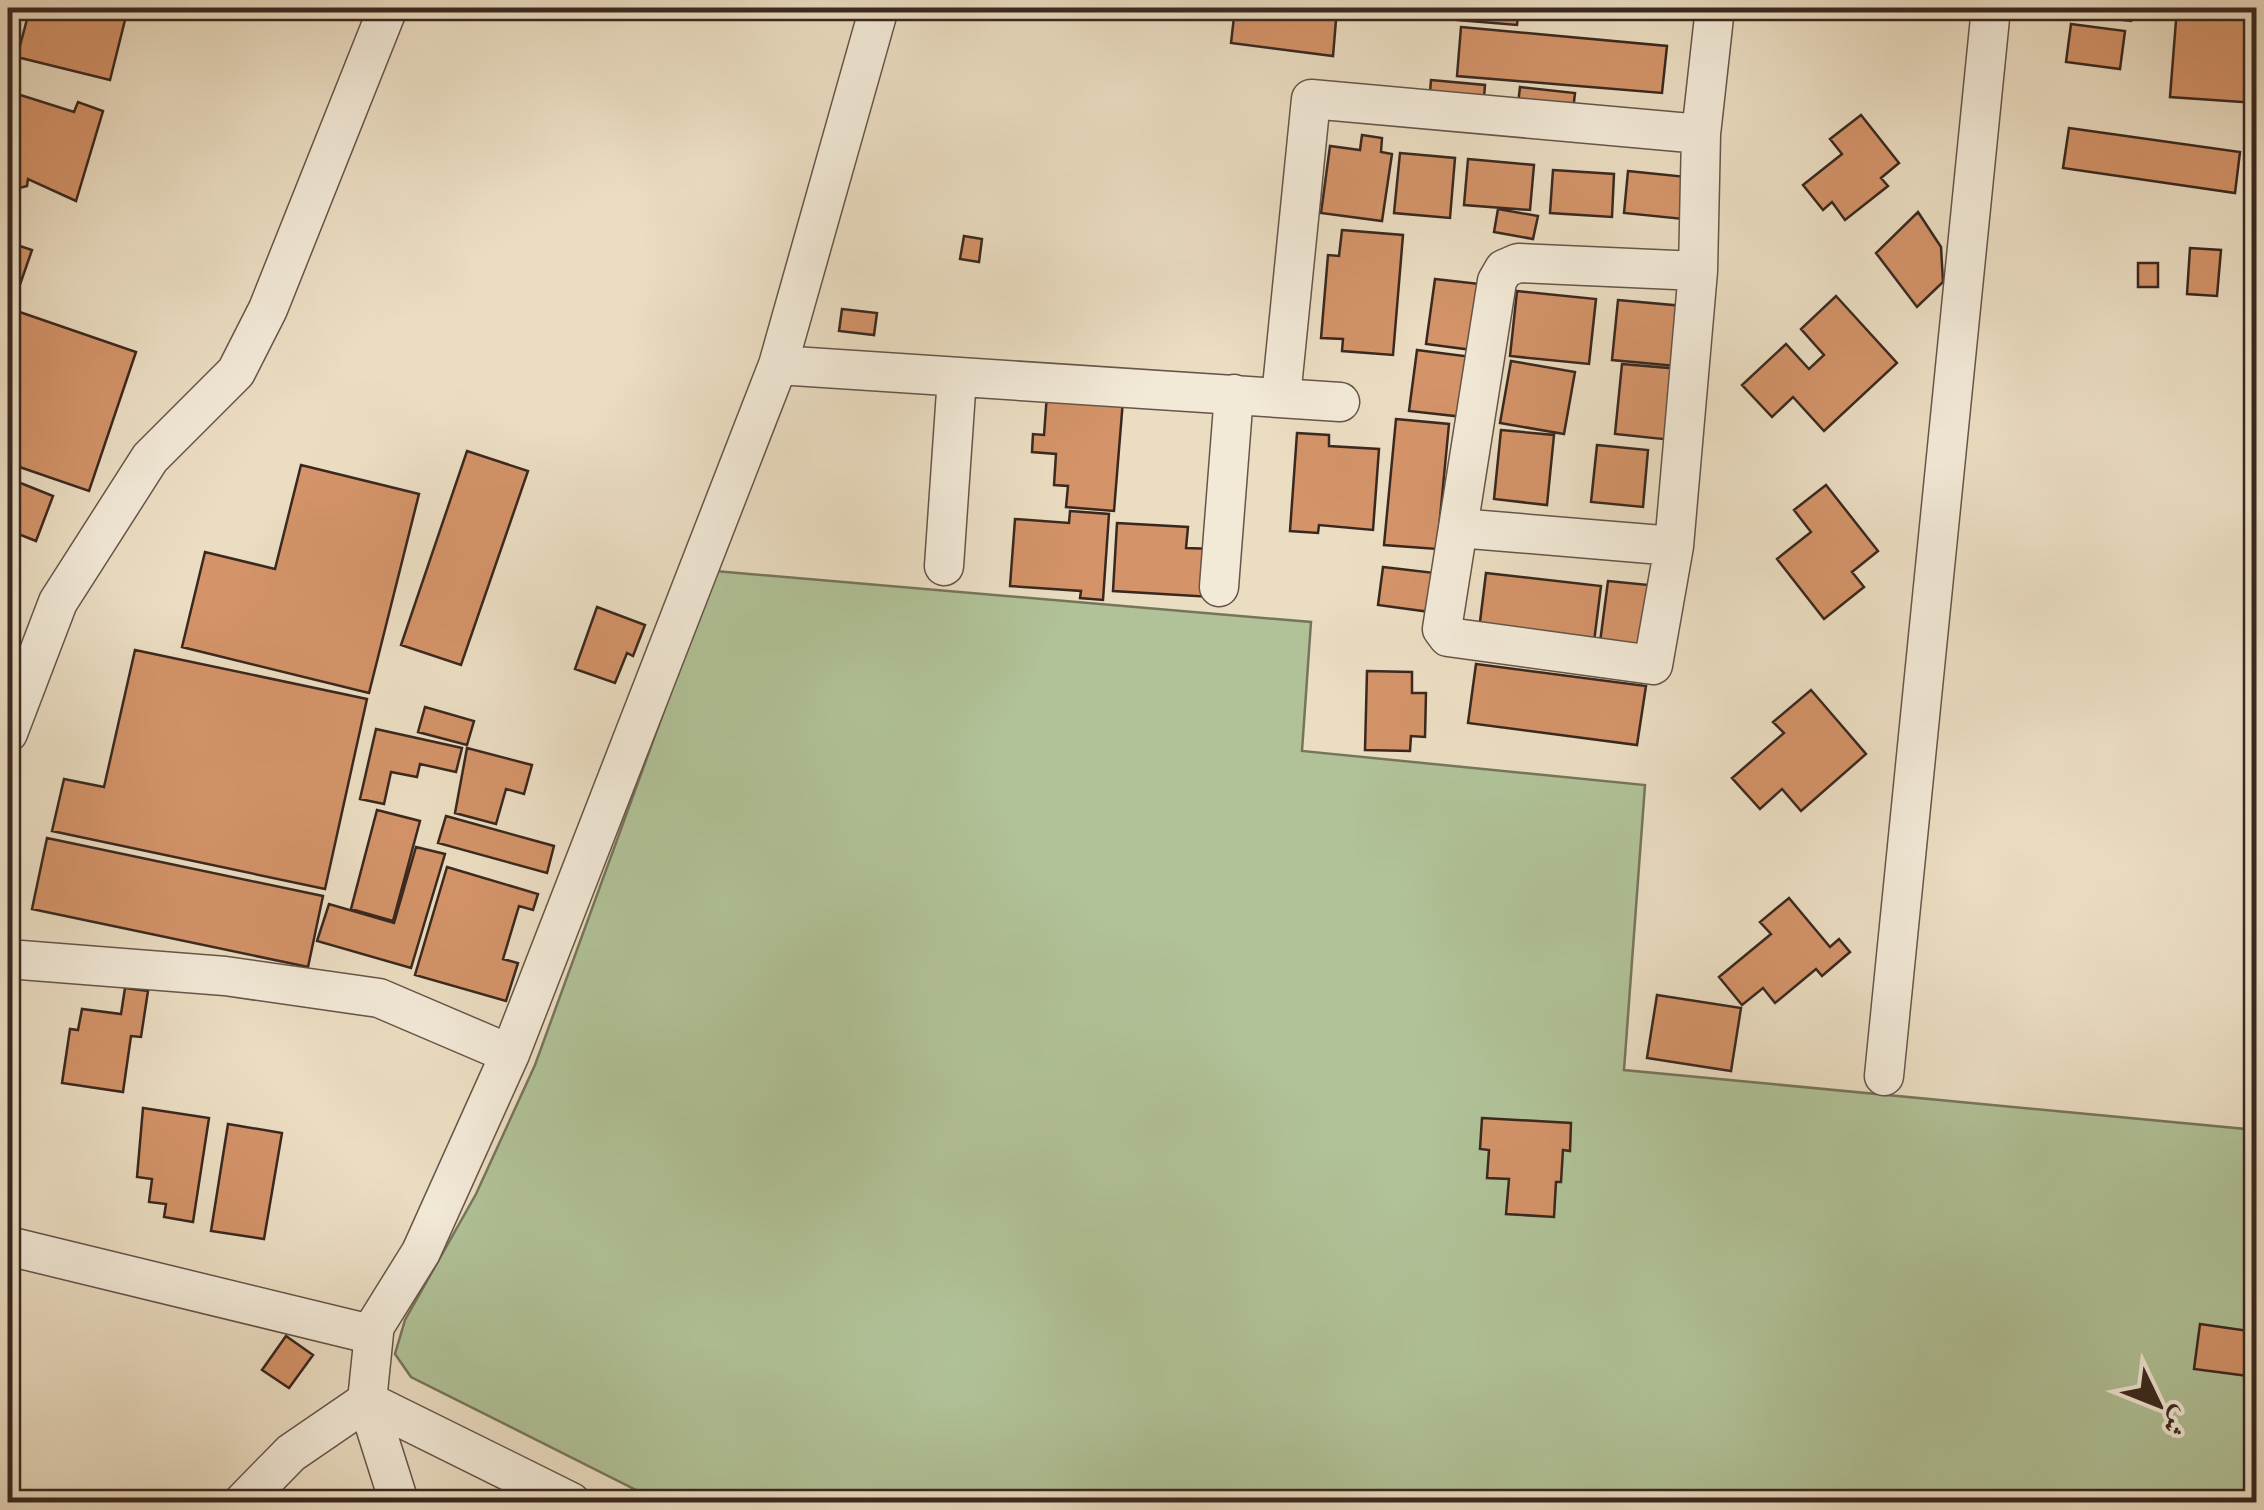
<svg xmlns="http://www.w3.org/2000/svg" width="2264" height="1510" font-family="'EB Garamond',Amiri,serif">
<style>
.green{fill:#b1c298;stroke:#76755c;stroke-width:2.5}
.building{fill:#d49369;stroke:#3a281f;stroke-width:2.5}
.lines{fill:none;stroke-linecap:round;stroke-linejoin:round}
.street-casing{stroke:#665548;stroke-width:41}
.street{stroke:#f2e9d7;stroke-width:38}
</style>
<rect width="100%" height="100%" fill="#ebddc2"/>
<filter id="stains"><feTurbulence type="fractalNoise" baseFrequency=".002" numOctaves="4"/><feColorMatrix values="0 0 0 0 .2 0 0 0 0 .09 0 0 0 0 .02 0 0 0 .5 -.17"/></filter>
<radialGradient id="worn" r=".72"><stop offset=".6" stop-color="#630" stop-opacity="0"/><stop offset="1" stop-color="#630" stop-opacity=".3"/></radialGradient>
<!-- green -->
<path class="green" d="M715 571 1311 622 1302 751 1645 785 1624 1070 2256 1130V1502H660L411 1377 395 1354 405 1320 476 1194 535 1065Z"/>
<!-- building -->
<path class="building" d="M30 8H128L110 80 17 57Z
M1235 8H1337L1333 56 1231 43Z
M1459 8H1519L1517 25 1458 20Z
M2067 8H2133L2131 21 2066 14Z
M2177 8H2256V103L2170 97Z
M2071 24 2125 31 2120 69 2066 62Z
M1461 27 1667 46 1662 93 1457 76Z
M8 75 14 93 74 112 78 102 103 111 76 201 28 179 27 186 8 191Z
M1431 80 1485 85 1483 110 1429 105Z
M1520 87 1575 93 1572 119 1517 113Z
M1861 115 1899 163 1881 178 1888 186 1845 220 1832 202 1823 210 1803 185 1842 154 1830 139Z
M2069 128 2240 152 2235 193 2063 168Z
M1362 135 1382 138 1381 152 1392 154 1382 221 1321 213 1330 146 1360 150Z
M1400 153 1455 158 1450 218 1394 213Z
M1468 159 1534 165 1530 210 1464 205Z
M1553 170 1614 174 1612 217 1550 213Z
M1628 171 1687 177 1683 219 1624 213Z
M1498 209 1538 216 1533 239 1494 232Z
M1918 212 1941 247 1943 282 1917 307 1876 253Z
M1342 230 1403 235 1393 355 1342 351 1343 339 1321 338 1328 255 1339 256Z
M964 236 982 239 979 262 960 259Z
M8 242 32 250 15 299 8 297Z
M2190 248 2221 250 2217 296 2187 294Z
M2138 263H2158V287H2138Z
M1435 279 1489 285 1480 351 1426 344Z
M1517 291 1596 299 1589 364 1510 356Z
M1836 296 1897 363 1824 431 1793 397 1772 417 1742 385 1786 344 1809 369 1824 355 1801 329Z
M1618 300 1683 306 1676 366 1612 360Z
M8 308 136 352 89 491 8 463Z
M842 309 877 313 874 335 839 331Z
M1417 350 1472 357 1464 417 1409 411Z
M1511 361 1575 372 1564 434 1500 423Z
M1622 364 1680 369 1672 440 1615 434Z
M1047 394 1123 400 1114 511 1066 507 1068 486 1054 485 1056 454 1032 452 1033 434 1044 435Z
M1396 419 1449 424 1437 549 1384 545Z
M1501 430 1554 435 1547 505 1494 499Z
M1297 433 1329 435V446L1379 449 1373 530 1319 525 1318 533 1290 531Z
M1597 445 1648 450 1643 507 1591 502Z
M467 451 528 471 461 665 401 645Z
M301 465 419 494 369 693 182 647 205 552 275 569Z
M8 478 53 496 36 541 8 530Z
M1826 485 1878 551 1852 572 1864 587 1824 619 1777 559 1811 532 1794 510Z
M1070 511 1109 514 1103 600 1080 598 1081 591 1010 586 1015 519 1069 523Z
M1117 523 1188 527 1186 548 1215 549 1212 597 1113 591Z
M1383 567 1435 573 1430 612 1378 605Z
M1486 573 1601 586 1593 650 1478 638Z
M1608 581 1649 585 1641 654 1599 650Z
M597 607 645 625 633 656 627 653 615 683 575 669Z
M135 650 367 699 325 889 52 831 64 779 104 787Z
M1476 664 1646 686 1637 745 1468 723Z
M1367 671 1412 672V693H1426L1425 737 1411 736 1410 751 1365 750Z
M1811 690 1866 754 1801 811 1782 789 1760 809 1732 778 1784 733 1773 722Z
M425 707 474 721 467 745 418 732Z
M376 729 462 748 456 772 420 764 417 777 391 772 384 804 360 799Z
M467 748 532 765 524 794 506 789 496 824 455 813Z
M377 810 420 821 393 921 351 909Z
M446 816 554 846 547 873 438 843Z
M47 838 323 896 308 967 32 909Z
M416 847 445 854 411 968 317 941 329 904 394 923Z
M447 867 538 894 533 910 519 906 503 959 518 963 506 1001 415 975Z
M1789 898 1830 947 1839 939 1850 952 1822 976 1816 969 1775 1003 1763 988 1742 1005 1719 977 1771 934 1760 922Z
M125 988 148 991 141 1037 131 1036 123 1092 62 1083 70 1029 78 1030 82 1009 121 1014Z
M1657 995 1741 1008 1731 1071 1647 1058Z
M143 1108 209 1118 193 1222 164 1217 166 1204 149 1202 152 1179 137 1177Z
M1482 1118 1571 1123 1570 1151 1563 1150 1561 1182H1556L1554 1217 1506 1214 1509 1179 1487 1178 1489 1150 1480 1149Z
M228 1124 282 1133 264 1239 211 1231Z
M2200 1324 2256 1332V1377L2194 1369Z
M286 1336 313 1355 289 1388 262 1370Z"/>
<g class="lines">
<defs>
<path id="street" d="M1698 271 1518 263 1504 269 1497 281 1442 629 1448 637 1653 665 1674 546 1698 271 1701 134 1715 8
M778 365 1340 402
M1281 397 1311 99 1701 134
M1458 528 1674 546
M944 566 957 377
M1219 587 1234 394
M8 733 58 602 150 458 236 372 268 309 388 8
M8 959 225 976 379 998 510 1054
M1884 1076 1991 8
M8 1246 370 1334
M243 1502 291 1453 367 1401 571 1502
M399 1502 367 1401 374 1333 370 1334 421 1252 510 1054 778 365 879 8"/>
</defs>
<!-- street casing -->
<use href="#street" class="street-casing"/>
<!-- street -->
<use href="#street" class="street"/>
</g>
<!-- margin -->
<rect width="2264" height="1510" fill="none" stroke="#ebddc2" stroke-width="40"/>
<rect x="10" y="10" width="2244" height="1490" fill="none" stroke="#3a281f" stroke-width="5"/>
<rect x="20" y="20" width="2224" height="1470" fill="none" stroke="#3a281f" stroke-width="2.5"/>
<!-- north arrow -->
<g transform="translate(2159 1405) rotate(133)" stroke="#f2e9d7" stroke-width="8" paint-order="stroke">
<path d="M0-8L18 38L0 25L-18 38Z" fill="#3a281f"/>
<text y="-15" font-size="28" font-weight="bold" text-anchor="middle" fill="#3a281f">ش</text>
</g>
<rect width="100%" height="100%" filter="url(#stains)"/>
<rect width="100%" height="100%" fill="url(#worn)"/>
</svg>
